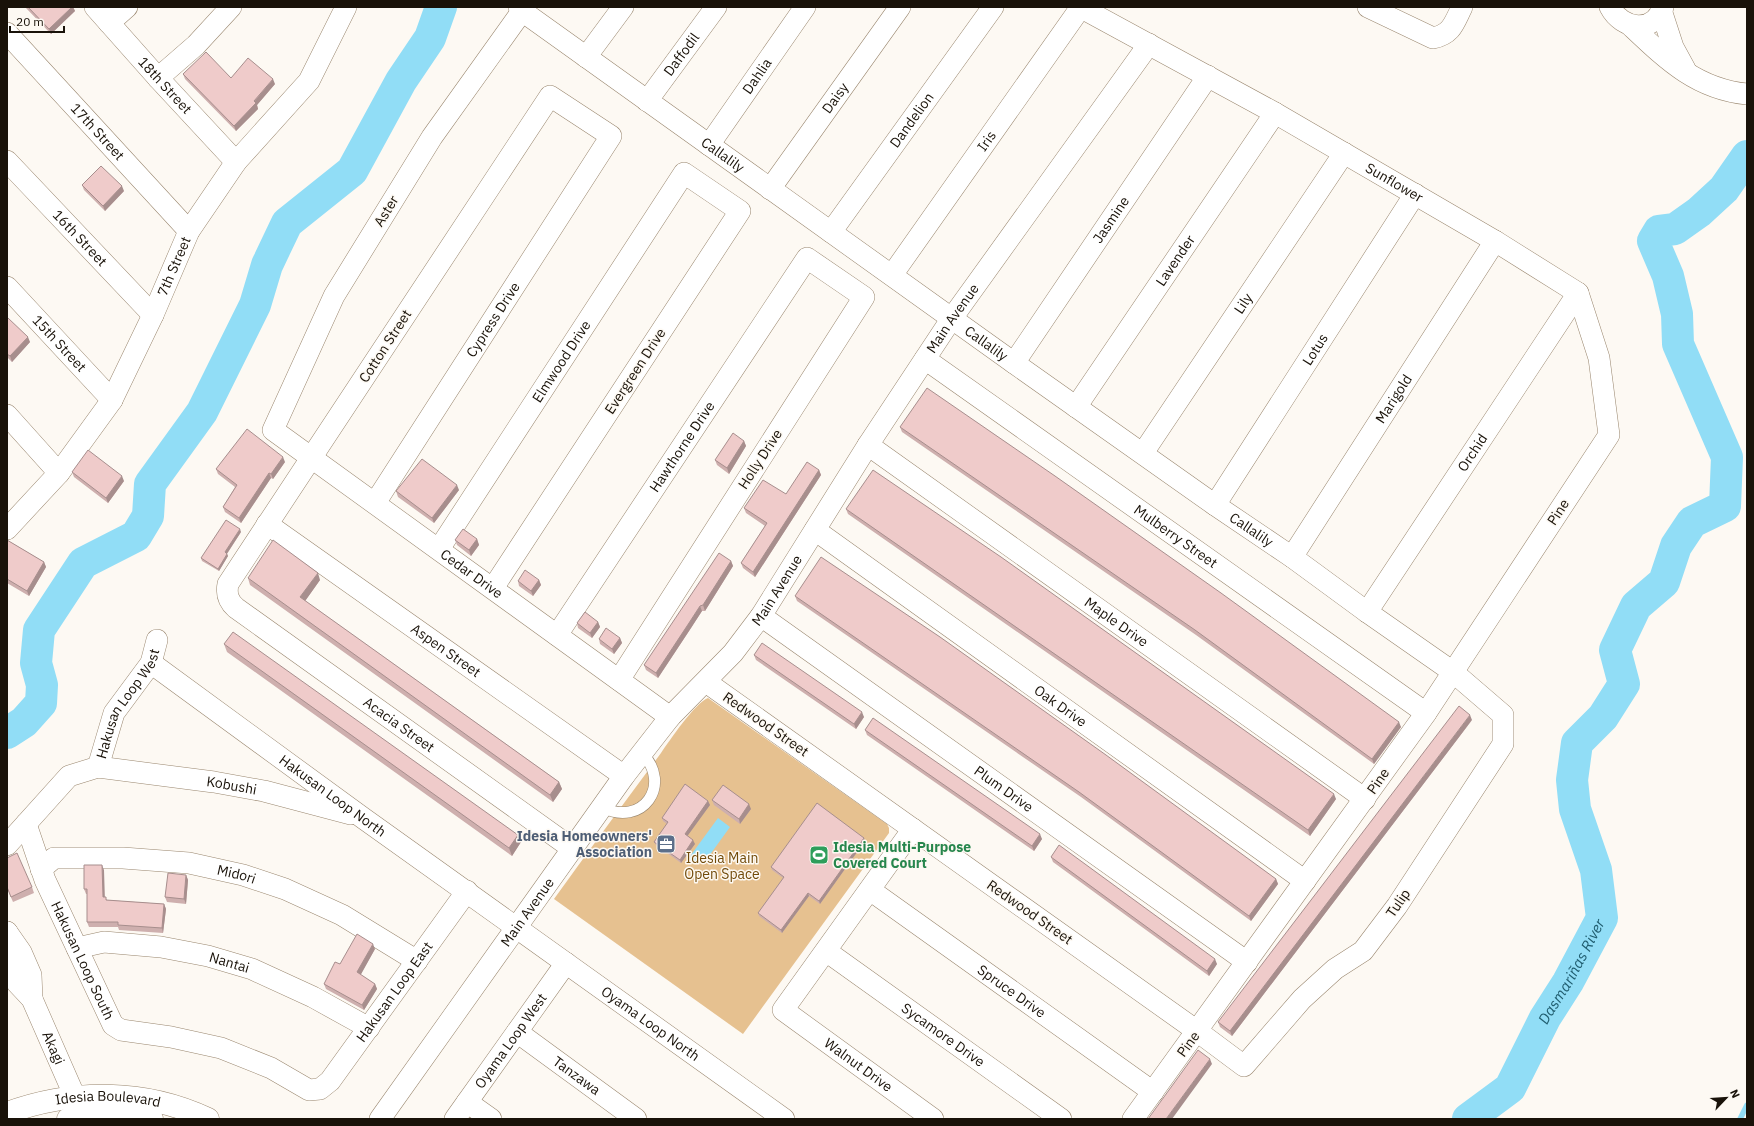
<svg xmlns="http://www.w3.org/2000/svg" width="1754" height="1126" font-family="'IBM Plex Sans',sans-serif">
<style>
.green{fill:#e6c190}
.water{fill:#91ddf6}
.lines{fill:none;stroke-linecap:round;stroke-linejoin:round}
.stream{stroke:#91ddf6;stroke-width:5.5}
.river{stroke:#91ddf6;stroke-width:32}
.service-casing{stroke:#9a876f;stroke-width:12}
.minor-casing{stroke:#9a876f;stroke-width:22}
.tertiary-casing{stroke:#9a876f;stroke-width:23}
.service{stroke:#fff;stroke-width:11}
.minor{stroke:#fff;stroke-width:21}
.tertiary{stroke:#fff;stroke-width:22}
.wall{fill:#ceafae}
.shaded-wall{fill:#a78e8d}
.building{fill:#efcbca;stroke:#a78e8d}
.labels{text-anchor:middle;stroke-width:3;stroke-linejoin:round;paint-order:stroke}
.street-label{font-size:14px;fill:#191209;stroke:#fdf9f3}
.service-label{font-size:14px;font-weight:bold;fill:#4e5e75;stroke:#fdf9f3;text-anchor:end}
.leisure-label{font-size:14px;font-weight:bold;fill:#27864d;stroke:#fdf9f3;text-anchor:start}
.park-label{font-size:14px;fill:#714a09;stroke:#fdf9f3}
.water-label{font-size:15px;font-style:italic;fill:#215e70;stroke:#fdf9f3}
</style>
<rect width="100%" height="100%" fill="#fdf9f3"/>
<!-- green -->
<path class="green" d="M708 698 887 824 889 828V833L743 1034 554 899C589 850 625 802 661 753 670 740 695 703 708 698Z"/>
<!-- water -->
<path class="water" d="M718 818 730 827 704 863 699 862 694 863 688 859Z"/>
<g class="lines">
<!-- stream -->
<path class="stream" d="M1740 1119 1747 1105"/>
<!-- river -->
<g class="river">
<path d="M7 733 24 722 41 703 42 685 36 663 39 630 83 563 136 536 148 516 150 484 202 412 255 305 267 265 287 223 352 171 401 81 430 38 441 7"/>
<path id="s1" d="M1468 1119 1510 1088 1545 1018 1568 982 1602 918 1596 870 1575 809 1572 780 1577 743 1603 717 1624 684 1615 650 1636 606 1664 582 1676 546 1692 522 1725 506 1727 457 1678 344 1677 314 1668 276 1653 241 1659 231 1675 229 1699 212 1724 189 1747 156"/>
</g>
<defs>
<path id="service" d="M602 807C642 828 673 785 642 753"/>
<g id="minor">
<path id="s2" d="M95 7 158 78 236 162"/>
<path id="s3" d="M519 7 522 11 1014 363 1215 505 1292 557 1367 612 1453 672 1503 715V744L1397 906 1363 951 1335 969 1302 999 1244 1066 1197 1031 706 682"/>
<path id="s4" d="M525 7 432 137 334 296 273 430 670 717"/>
<path id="s5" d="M1080 7 1275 113 1495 241 1578 293 1599 358 1609 435 1426 713 1133 1119"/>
<path d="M1368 7 1433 38C1452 34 1454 23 1462 7"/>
<path d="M1610 7C1622 30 1654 34 1663 7"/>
<path d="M1661 10 1673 47 1685 69"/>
<path d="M109 23 127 7"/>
<path d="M1630 25C1666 59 1696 89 1747 94"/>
<path id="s6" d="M7 33 189 231"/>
<path d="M586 57 623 7"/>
<path d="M158 78 196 45 231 7"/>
<path id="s7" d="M647 101 716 7"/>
<path id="s8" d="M709 145 805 7"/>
<path id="s9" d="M7 161 153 315"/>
<path id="s10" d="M770 189 900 7"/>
<path id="s11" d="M831 232 993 7"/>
<path id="s12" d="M892 275 1081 7"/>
<path id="s13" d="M7 287 112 400"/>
<path id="s14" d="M925 359 1426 713"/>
<path id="s15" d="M1014 363 1208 76"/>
<path id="s16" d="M1076 407 1275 113"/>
<path d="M7 415 59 473"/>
<path id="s17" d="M868 445 1365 799"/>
<path id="s18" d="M1143 453 1344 153"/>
<path id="s19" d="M375 503 611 136 550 96 228 584C226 594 228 601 236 608L573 849"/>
<path id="s20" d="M1215 505 1415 194"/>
<path id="s21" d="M267 524 624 776"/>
<path id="s22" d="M7 529 59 473 112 400 153 315 189 231 236 162 309 81 346 7"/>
<path id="s23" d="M815 530 1305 881"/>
<path id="s24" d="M439 549 684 173 740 211 493 588"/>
<path id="s25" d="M1292 557 1495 241"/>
<path id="s26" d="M1367 612 1578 293"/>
<path id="s27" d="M761 616 1247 962"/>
<path id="s28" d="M557 635 807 258 864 297 619 680"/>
<path id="s29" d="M151 663 363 818 784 1119"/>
<path id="s30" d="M98 767 114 713 151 663 157 640"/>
<path id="s31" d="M26 824 45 880 113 1025 121 1030 171 1037 221 1048 271 1068 309 1090 320 1089 330 1081 467 891"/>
<path id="s32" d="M913 829 783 1010 933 1119"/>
<path id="s33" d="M7 845 69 776 98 767 214 782 264 791 351 814"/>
<path id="s34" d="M41 869 54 858H123L189 863 243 875 285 889 342 915 417 961"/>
<path id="s35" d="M870 890 1153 1092"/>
<path id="s36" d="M7 932 8 960 17 983 32 999 82 1113"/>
<path d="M7 932 21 952 31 975 32 999"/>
<path id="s37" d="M77 948 104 942 161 947 208 956 252 969 313 997 369 1028"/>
<path id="s38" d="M826 951 1061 1119"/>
<path id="s39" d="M517 1032 636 1119"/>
<path d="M467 1102 491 1119"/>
<path id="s40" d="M380 1119 624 776 670 717 733 653 761 616 868 445 952 318 1149 44"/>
<path id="s41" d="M455 1119 566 963"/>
</g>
<g id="tertiary">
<path id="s42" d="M7 1113C72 1089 145 1089 208 1119"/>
<path d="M68 1119C96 1113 124 1113 152 1119"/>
</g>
</defs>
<!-- service casing -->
<use href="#service" class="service-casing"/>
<!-- minor casing -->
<use href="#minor" class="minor-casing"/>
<!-- tertiary casing -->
<use href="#tertiary" class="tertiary-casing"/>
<!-- service -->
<use href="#service" class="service"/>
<!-- minor -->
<use href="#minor" class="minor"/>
<!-- tertiary -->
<use href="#tertiary" class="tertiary"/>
</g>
<!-- wall -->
<path class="wall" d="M25 7H73L75 11 51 34Z
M183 74 231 78 275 84 257 105 258 109 236 131 185 79Z
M82 185 124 191 105 211 84 190Z
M7 319 30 342 12 362 7 357Z
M900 427 1401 727 1374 764 1196 635 902 432Z
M744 441 746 446 729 474 717 465 715 460Z
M285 462 273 479 271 478 241 523 225 512 223 507 235 487 218 474 216 469Z
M819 470 821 475 755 577 743 568 741 563 765 526 746 513 744 508 786 494Z
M72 472 124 481 108 503 74 477Z
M459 490 434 523 398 497 396 491Z
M846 509 1336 799 1310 836 848 514Z
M241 532 227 554 228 556 219 571 202 561 201 558Z
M477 539 479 545 471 556 457 545 455 540Z
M7 540 44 562 46 567 29 596 7 583Z
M731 561 733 566 705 611H702L691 628 658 678 646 670 644 665Z
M248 578 320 580 305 601 559 782 562 789 553 802 250 585Z
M539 580 541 585 533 596 519 586 518 581Z
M795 596 1276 879 1278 884 1251 921 1081 797 797 601Z
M598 622 600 627 592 638 578 628 577 623Z
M620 638 622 643 614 654 600 644 599 639Z
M224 644 521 842 512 856 227 652Z
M754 655 864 717 856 729 756 660Z
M1472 720 1232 1036 1220 1027 1218 1022Z
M865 730 1042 839 1034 851 867 735Z
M712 800 751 809 740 824 714 805Z
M708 801 710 805 687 836 695 844 681 863 656 845 654 842 667 824 663 821 662 818Z
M865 841 820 904 809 896 782 933 759 916 758 913 783 878 772 870 771 867Z
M1051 857 1217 964 1209 976 1053 862Z
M7 858 32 887 34 893 13 902 7 888Z
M104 870V897L107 900 164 904 166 909 163 933 119 930 118 927H89L87 922V894H86L84 889Z
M186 875 188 880 186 904 167 902 165 897Z
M375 949 360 975 375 984 377 989 364 1010 326 989 324 984 340 964Z"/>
<!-- shaded-wall -->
<path class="shaded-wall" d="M72 7H73L75 11 51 34 49 29Z
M273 79 275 84 257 105 258 109 236 131 234 126Z
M122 186 124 191 105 211 103 206Z
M28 337 30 342 12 362 10 356Z
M744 441 746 446 729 474 727 468Z
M283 457 285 462 273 479 271 474Z
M819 470 821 475 755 577 753 572Z
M269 473 271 478 241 523 239 518Z
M122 476 124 481 108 503 106 498Z
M457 485 459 490 434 523 432 518Z
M240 529 241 532 226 555 225 552Z
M477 539 479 545 471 556 469 550Z
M227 554 228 556 219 571 218 569Z
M731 561 733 566 705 611 703 605Z
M44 562 46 567 29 596 27 591Z
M318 573 320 580 303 604 300 597Z
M539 580 541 585 533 596 531 591Z
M700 606 702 611 691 628 658 678 656 673 689 623Z
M598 622 600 627 592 638 590 633Z
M620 638 622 643 614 654 612 649Z
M862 712 864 717 856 729 854 724Z
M1470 715 1472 720 1232 1036 1230 1031Z
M1399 722 1401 727 1374 764 1372 759Z
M559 782 562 789 553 802 550 795Z
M1334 794 1336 799 1310 836 1308 830Z
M708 801 710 805 686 838 685 834Z
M749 804 751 809 740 824 739 819Z
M1040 834 1042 839 1034 851 1032 846Z
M518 835 521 842 512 856 509 848Z
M864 838 865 841 820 904 819 901Z
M693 840 695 844 681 863 680 860Z
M102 865 104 870 105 902 103 897Z
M186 875 188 880 186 904 184 899Z
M1276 879 1278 884 1251 921 1249 916Z
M808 893 809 896 782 933 781 930Z
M164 904 166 909 163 933 162 928Z
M373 944 375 949 359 978 357 972Z
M1215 959 1217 964 1209 976 1207 971Z
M375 984 377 989 364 1010 362 1005Z
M1210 1059 1212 1064 1172 1119H1166Z"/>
<!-- building -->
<path class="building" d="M28 7H72L49 29Z
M206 52 231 78 248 58 273 79 254 101 256 103 234 126 183 74Z
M101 166 122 186 103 206 82 185Z
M8 318 28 337 10 356 7 354V319Z
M927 388 1055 476 1221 593 1399 722 1372 759 1195 630 900 427Z
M247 429 283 457 271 474 269 473 239 518 223 507 237 485 216 469Z
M733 433 744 441 727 468 715 460Z
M88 450 122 476 106 498 72 472Z
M422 459 457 485 432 518 396 491Z
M807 462 819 470 753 572 741 563 767 523 744 508 763 480 786 494Z
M873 470 1001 557 1334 794 1308 830 846 509Z
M226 520 240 529 225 552 227 554 218 569 201 558Z
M463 529 477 539 469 550 455 540Z
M7 540 44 562 27 591 7 579Z
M273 540 318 573 300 597 559 782 550 795 248 578Z
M719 553 731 561 703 605 700 606 689 623 656 673 644 665Z
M821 557 940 637 1106 755 1276 879 1249 916 1079 792 795 596Z
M525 570 539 580 531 591 518 581Z
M585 612 598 622 590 633 577 623Z
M606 628 620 638 612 649 599 639Z
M233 632 518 835 509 848 224 644Z
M762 643 862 712 854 724 754 655Z
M1459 706 1470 715 1230 1031 1218 1022Z
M873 718 1040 834 1032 846 865 730Z
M685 784 708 801 685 834 693 840 680 860 654 842 668 822 662 818Z
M723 785 749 804 739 819 712 800Z
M817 803 864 838 819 901 808 893 781 930 758 913 784 877 771 867Z
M1059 845 1215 959 1207 971 1051 857Z
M17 853 32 887 11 897 7 887V858Z
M84 865H102L103 897H106V900L164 904 162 928 118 925V922H87V889H84Z
M168 873 186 875 184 899 165 897Z
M357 934 373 944 357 972 375 984 362 1005 324 984 335 962 340 964Z
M1198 1050 1210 1059 1166 1119H1148Z"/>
<!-- icons -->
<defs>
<symbol id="office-square" viewBox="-11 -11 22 22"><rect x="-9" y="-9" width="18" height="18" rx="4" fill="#5c6f8a" stroke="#fdf9f3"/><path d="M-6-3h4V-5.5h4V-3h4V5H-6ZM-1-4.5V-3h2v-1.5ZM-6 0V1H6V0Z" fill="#fff"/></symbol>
<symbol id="stadium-square" viewBox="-11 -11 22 22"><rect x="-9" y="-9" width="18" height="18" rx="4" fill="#2e9e5b" stroke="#fdf9f3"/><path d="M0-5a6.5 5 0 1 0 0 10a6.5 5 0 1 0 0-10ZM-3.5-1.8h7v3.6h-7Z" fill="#fff"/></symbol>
</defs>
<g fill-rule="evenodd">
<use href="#office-square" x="655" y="833" width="22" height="22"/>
<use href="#stadium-square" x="808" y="844" width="22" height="22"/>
</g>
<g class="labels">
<!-- street labels -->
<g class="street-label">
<text dy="5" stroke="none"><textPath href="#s7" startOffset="58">Daffodil</textPath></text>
<text dy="5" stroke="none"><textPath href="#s8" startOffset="84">Dahlia</textPath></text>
<text dy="5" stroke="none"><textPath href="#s2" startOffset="105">18th Street</textPath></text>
<text dy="5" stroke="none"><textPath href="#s10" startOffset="112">Daisy</textPath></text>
<text dy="5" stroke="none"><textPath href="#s11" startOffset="138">Dandelion</textPath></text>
<text dy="5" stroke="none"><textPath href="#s6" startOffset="134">17th Street</textPath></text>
<text dy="5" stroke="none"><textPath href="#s12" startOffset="164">Iris</textPath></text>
<text dy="5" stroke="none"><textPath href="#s3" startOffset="252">Callalily</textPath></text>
<text dy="5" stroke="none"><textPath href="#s5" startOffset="360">Sunflower</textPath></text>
<text transform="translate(386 211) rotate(-58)" y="5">Aster</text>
<text dy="5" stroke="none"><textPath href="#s15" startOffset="173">Jasmine</textPath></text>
<text dy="5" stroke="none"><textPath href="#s9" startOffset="106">16th Street</textPath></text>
<text dy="5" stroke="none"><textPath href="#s16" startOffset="177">Lavender</textPath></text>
<text dy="5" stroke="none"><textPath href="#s22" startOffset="314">7th Street</textPath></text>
<text dy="5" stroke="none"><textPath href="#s18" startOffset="180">Lily</textPath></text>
<text dy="5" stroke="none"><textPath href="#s40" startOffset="986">Main Avenue</textPath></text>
<text dy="5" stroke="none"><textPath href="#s19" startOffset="218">Cypress Drive</textPath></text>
<text dy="5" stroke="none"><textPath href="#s3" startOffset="576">Callalily</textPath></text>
<text dy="5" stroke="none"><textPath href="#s13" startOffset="77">15th Street</textPath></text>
<text transform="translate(385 346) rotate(-57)" y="5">Cotton Street</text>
<text dy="5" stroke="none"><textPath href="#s20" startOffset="185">Lotus</textPath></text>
<text dy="5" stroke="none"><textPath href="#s24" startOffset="224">Elmwood Drive</textPath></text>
<text transform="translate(635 371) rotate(-57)" y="5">Evergreen Drive</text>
<text dy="5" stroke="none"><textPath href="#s25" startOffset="188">Marigold</textPath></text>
<text dy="5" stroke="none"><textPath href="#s28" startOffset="226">Hawthorne Drive</textPath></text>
<text dy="5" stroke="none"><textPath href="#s26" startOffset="191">Orchid</textPath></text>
<text transform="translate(760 459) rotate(-57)" y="5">Holly Drive</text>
<text transform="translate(1558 512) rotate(-57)" y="5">Pine</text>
<text dy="5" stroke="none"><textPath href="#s3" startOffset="900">Callalily</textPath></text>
<text dy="5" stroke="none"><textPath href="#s14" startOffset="307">Mulberry Street</textPath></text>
<text dy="5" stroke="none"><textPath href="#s4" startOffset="739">Cedar Drive</textPath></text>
<text dy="5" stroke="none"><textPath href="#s40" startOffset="662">Main Avenue</textPath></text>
<text dy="5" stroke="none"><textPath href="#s17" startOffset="305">Maple Drive</textPath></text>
<text dy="5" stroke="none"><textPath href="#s21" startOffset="219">Aspen Street</textPath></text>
<text dy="5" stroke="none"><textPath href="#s30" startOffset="71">Hakusan Loop West</textPath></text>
<text dy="5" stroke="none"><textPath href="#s23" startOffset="302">Oak Drive</textPath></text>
<text transform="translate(766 724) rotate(35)" y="5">Redwood Street</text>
<text dy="5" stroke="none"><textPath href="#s19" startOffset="1321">Acacia Street</textPath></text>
<text transform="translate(1378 781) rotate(-55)" y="5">Pine</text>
<text dy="5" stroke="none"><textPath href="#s33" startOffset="258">Kobushi</textPath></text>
<text dy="5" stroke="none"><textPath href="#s27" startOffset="298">Plum Drive</textPath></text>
<text dy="5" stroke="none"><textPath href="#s29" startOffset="225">Hakusan Loop North</textPath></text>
<text dy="5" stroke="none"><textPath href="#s34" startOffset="201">Midori</textPath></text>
<text transform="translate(1398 903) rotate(-55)" y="5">Tulip</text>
<text transform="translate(1030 912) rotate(35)" y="5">Redwood Street</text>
<text dy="5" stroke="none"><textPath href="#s40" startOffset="254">Main Avenue</textPath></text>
<text dy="5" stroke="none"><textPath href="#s31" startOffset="148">Hakusan Loop South</textPath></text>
<text dy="5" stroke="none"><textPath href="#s37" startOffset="155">Nantai</textPath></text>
<text dy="5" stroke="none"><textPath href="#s35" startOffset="174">Spruce Drive</textPath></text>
<text dy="5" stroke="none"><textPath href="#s31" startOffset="562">Hakusan Loop East</textPath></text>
<text dy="5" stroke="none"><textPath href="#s29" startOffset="616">Oyama Loop North</textPath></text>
<text dy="5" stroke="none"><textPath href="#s38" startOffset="144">Sycamore Drive</textPath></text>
<text dy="5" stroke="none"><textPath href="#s41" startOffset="96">Oyama Loop West</textPath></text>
<text transform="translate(1188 1044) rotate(-54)" y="5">Pine</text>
<text dy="5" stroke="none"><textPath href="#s36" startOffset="128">Akagi</textPath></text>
<text dy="5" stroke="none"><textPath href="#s32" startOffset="316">Walnut Drive</textPath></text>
<text dy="5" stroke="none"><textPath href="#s39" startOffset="74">Tanzawa</textPath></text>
<text dy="5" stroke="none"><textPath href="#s42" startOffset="103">Idesia Boulevard</textPath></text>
</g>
<!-- service labels -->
<g class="service-label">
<text x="652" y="841">Idesia Homeowners'<tspan x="652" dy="16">Association</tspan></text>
</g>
<!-- leisure labels -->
<g class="leisure-label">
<text x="833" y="852">Idesia Multi-Purpose<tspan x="833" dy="16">Covered Court</tspan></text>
</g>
<!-- park labels -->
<g class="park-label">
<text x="722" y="863">Idesia Main<tspan x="722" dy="16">Open Space</tspan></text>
</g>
<!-- water labels -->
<g class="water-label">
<text dy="5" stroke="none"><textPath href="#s1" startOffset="184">Dasmariñas River</textPath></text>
</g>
</g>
<!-- border -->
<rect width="1754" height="1126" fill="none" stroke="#191209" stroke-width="16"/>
<!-- north arrow -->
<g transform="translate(1726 1098) rotate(65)" stroke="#fdf9f3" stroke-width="3" paint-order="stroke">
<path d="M0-3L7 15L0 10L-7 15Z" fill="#191209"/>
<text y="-6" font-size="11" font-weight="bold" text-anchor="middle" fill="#191209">N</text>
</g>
<!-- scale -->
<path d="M10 26v6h54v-6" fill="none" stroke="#191209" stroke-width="2"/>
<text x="16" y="26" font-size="12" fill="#191209" stroke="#fdf9f3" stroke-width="3" paint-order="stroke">20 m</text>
</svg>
